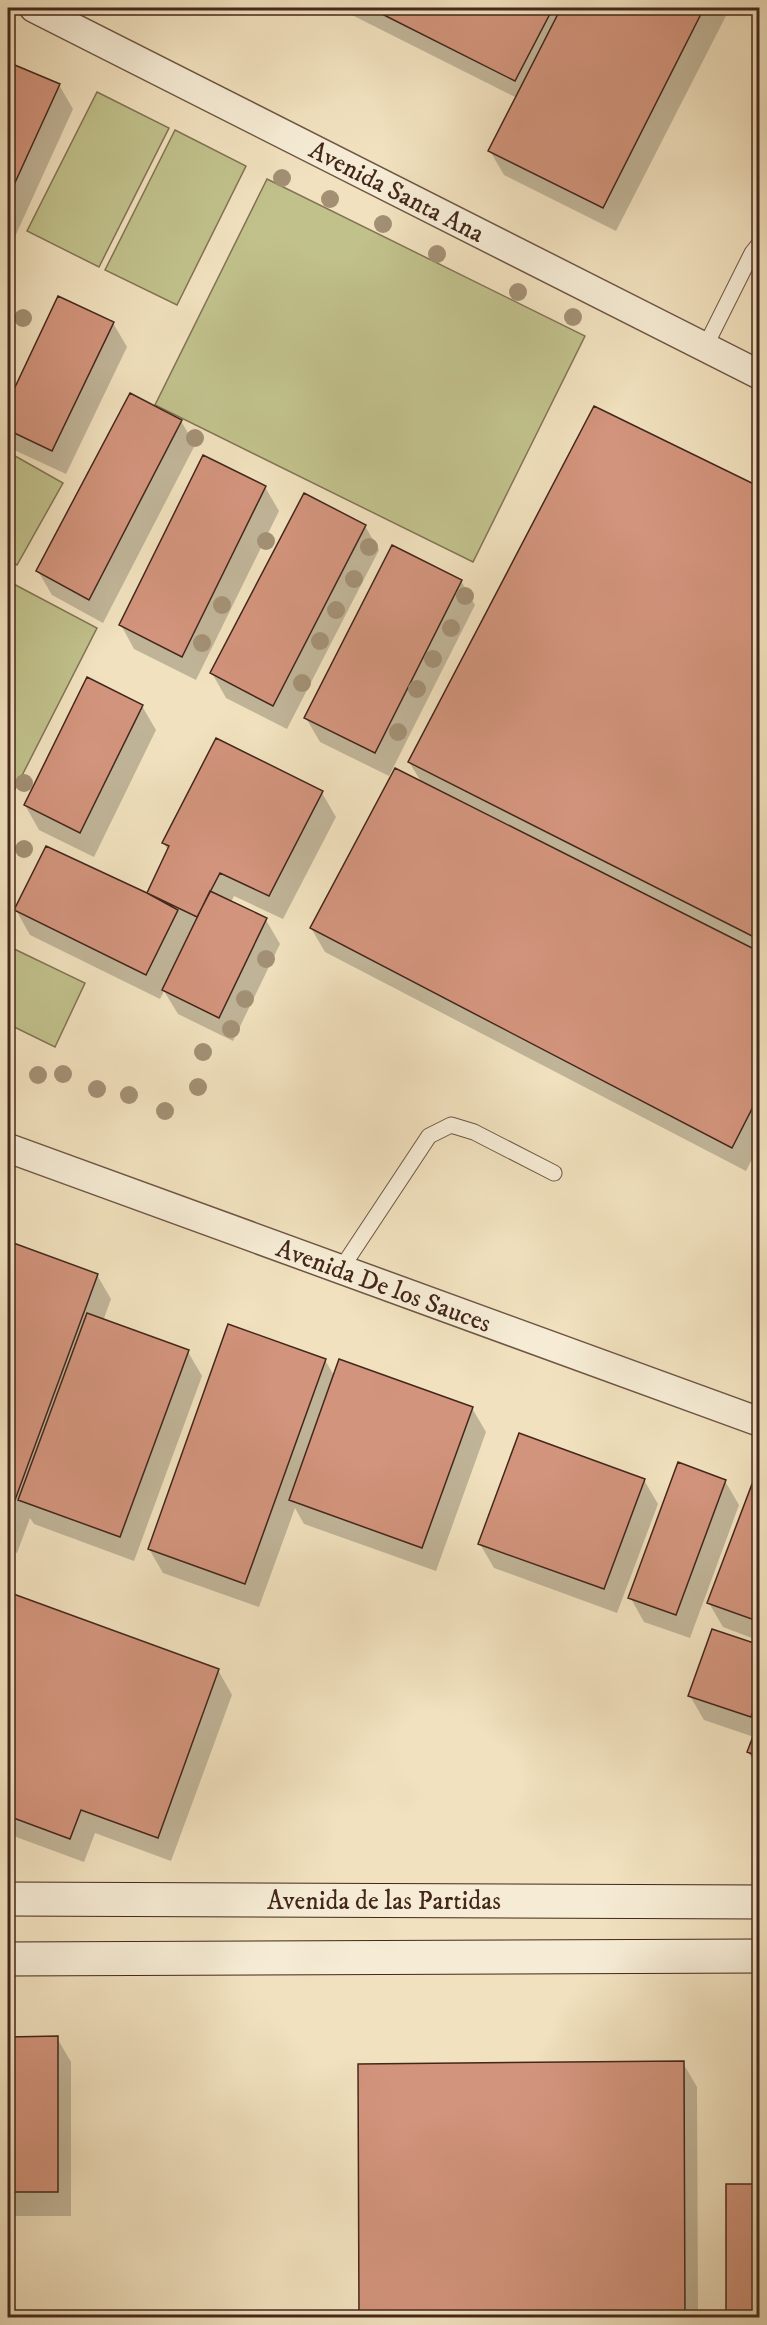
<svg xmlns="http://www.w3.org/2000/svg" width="767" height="2325" font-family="'IM FELL DW Pica',serif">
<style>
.green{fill:#c1c18c;stroke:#827454;stroke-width:1.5}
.shadow{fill:#0003}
.building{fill:#d2947c;stroke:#44271c;stroke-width:1.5}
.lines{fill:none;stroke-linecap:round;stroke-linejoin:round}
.lane-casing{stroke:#6f5644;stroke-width:17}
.street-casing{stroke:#6f5644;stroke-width:31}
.secondary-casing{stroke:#44271c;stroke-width:35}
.lane{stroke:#f6ecd5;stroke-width:15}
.street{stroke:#f6ecd5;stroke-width:28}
.secondary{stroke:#f6ecd5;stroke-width:33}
.tree{fill:#a39074}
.labels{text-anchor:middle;stroke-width:4.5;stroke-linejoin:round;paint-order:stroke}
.street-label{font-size:26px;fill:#44271c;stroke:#f6ecd5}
</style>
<rect width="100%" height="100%" fill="#f1e1be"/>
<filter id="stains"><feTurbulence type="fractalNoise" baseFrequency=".00333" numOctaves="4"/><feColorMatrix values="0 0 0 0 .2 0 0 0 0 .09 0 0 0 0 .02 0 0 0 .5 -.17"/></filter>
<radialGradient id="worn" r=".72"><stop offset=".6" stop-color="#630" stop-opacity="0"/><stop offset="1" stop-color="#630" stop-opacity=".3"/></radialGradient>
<!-- green -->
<path class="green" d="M97 92 169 128 99 267 27 231Z
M175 130 246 166 177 305 105 270Z
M267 179 585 336 473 562 155 405Z
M8 452 63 483 17 565 8 560Z
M8 581 97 628 8 803Z
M8 946 85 983 55 1047 8 1024Z"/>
<!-- shadow -->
<path class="shadow" d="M338 8H730L616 231 504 175 490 151 517 98Z
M11 65 59 85 73 109 8 252V71Z
M59 298 113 323 127 347 66 474 12 449 8 441V406Z
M181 421 195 445 103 623 52 595 38 571Z
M265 487 279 511 196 680 134 649 121 625Z
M760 489V1144L746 1171 325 952 311 928 422 783 409 762Z
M365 526 379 550 287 729 226 698 212 673Z
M461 581 475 605 389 776 320 742 306 718Z
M142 706 156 730 94 857 39 830 25 805Z
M322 793 336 817 283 919 234 896 231 902 266 920 280 944 233 1041 178 1014 164 991 160 999 30 935 16 910 148 895 168 851 164 843Z
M8 1243 97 1275 111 1299 103 1321 188 1352 202 1376 134 1561 34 1524 30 1518 17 1553 8 1550Z
M325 1360 335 1377 472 1408 486 1432 436 1571 304 1524 295 1508 259 1607 163 1573 149 1549Z
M644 1480 658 1504 617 1613 494 1568 480 1544Z
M725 1481 739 1505 690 1638 644 1622 630 1597Z
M760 1489V1641L723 1627 709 1603Z
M8 1551 13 1560 8 1575Z
M8 1594 218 1670 232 1695 171 1861 95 1833 84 1862 8 1834Z
M760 1647V1771L748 1752 754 1737 704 1720 690 1696Z
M8 2038H57L71 2062V2216H8Z
M683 2063 697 2087 698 2318H360Z"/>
<!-- building -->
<path class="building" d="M370 8H553L515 81Z
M561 8H704L603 208 488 151Z
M10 63 60 84 8 198V68Z
M58 296 114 322 52 451 8 430V402Z
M130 393 182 420 89 600 36 571Z
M594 406 760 487V940L408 762Z
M203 455 266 486 182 657 119 625Z
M304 493 366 525 273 706 210 673Z
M392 545 462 580 375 753 304 718Z
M87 677 143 705 80 833 24 805Z
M216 738 323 791 269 896 220 873 197 917 147 893 169 846 162 843Z
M395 768 760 952V1093L732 1148 310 928Z
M46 846 147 893 178 910 146 975 14 910Z
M210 891 267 918 219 1018 162 990Z
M8 1241 98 1274 8 1519Z
M87 1313 189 1350 120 1537 18 1500Z
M228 1324 326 1359 245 1584 148 1549Z
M339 1359 473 1407 422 1548 289 1500Z
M519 1433 645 1479 604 1589 478 1544Z
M678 1462 726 1480 676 1615 628 1598Z
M752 1484 760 1487V1622L707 1603Z
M8 1592 219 1669 158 1838 81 1810 70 1839 8 1816Z
M712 1629 760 1645V1692L751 1717 688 1696Z
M760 1718V1757L747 1752Z
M58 2036V2192H8V2037Z
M684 2061 685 2318H359L358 2064Z
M759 2095H760V2155L757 2154Z
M726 2184H760V2318H726Z"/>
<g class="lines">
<defs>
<path id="lane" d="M705 347 752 253 760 243
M341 1269 429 1136 451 1125 474 1132 554 1173"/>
<path id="street" d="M34 8 760 375
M8 1148 760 1422"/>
<path id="secondary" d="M8 1899 760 1902
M8 1959 760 1956"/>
</defs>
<!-- lane casing -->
<use href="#lane" class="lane-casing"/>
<!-- street casing -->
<use href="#street" class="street-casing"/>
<!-- secondary casing -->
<use href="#secondary" class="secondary-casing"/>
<!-- lane -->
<use href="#lane" class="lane"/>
<!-- street -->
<use href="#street" class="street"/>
<!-- secondary -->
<use href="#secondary" class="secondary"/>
</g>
<!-- trees -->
<g class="tree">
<circle cx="282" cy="178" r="9"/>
<circle cx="330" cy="199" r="9"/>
<circle cx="383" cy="224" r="9"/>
<circle cx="437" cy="254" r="9"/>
<circle cx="518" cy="292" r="9"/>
<circle cx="573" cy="317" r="9"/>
<circle cx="23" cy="318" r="9"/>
<circle cx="195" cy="438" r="9"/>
<circle cx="266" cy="541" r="9"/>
<circle cx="369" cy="547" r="9"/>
<circle cx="354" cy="579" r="9"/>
<circle cx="465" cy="596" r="9"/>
<circle cx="222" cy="605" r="9"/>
<circle cx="336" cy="610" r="9"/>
<circle cx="451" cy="628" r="9"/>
<circle cx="320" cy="641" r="9"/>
<circle cx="202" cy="643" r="9"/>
<circle cx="433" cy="659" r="9"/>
<circle cx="302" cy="683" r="9"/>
<circle cx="417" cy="689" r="9"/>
<circle cx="398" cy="732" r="9"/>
<circle cx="24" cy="783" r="9"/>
<circle cx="24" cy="849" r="9"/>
<circle cx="266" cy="959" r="9"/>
<circle cx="245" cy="999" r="9"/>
<circle cx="231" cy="1029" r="9"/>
<circle cx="203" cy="1052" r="9"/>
<circle cx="63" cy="1074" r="9"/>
<circle cx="38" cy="1075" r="9"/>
<circle cx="198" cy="1087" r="9"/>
<circle cx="97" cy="1089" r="9"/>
<circle cx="129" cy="1095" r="9"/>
<circle cx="165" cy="1111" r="9"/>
</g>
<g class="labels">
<!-- street labels -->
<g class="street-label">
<text transform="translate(397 191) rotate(27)" y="9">Avenida Santa Ana</text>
<text transform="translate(384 1285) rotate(20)" y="9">Avenida De los Sauces</text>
<text x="384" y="1909">Avenida de las Partidas</text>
</g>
</g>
<!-- margin -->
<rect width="767" height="2325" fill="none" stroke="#f1e1be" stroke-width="30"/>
<rect x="9" y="9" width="749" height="2307" fill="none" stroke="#44271c" stroke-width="3"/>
<rect x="15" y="15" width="737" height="2295" fill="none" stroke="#44271c" stroke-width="1.5"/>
<rect width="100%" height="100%" filter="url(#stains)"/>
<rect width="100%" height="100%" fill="url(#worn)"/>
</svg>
